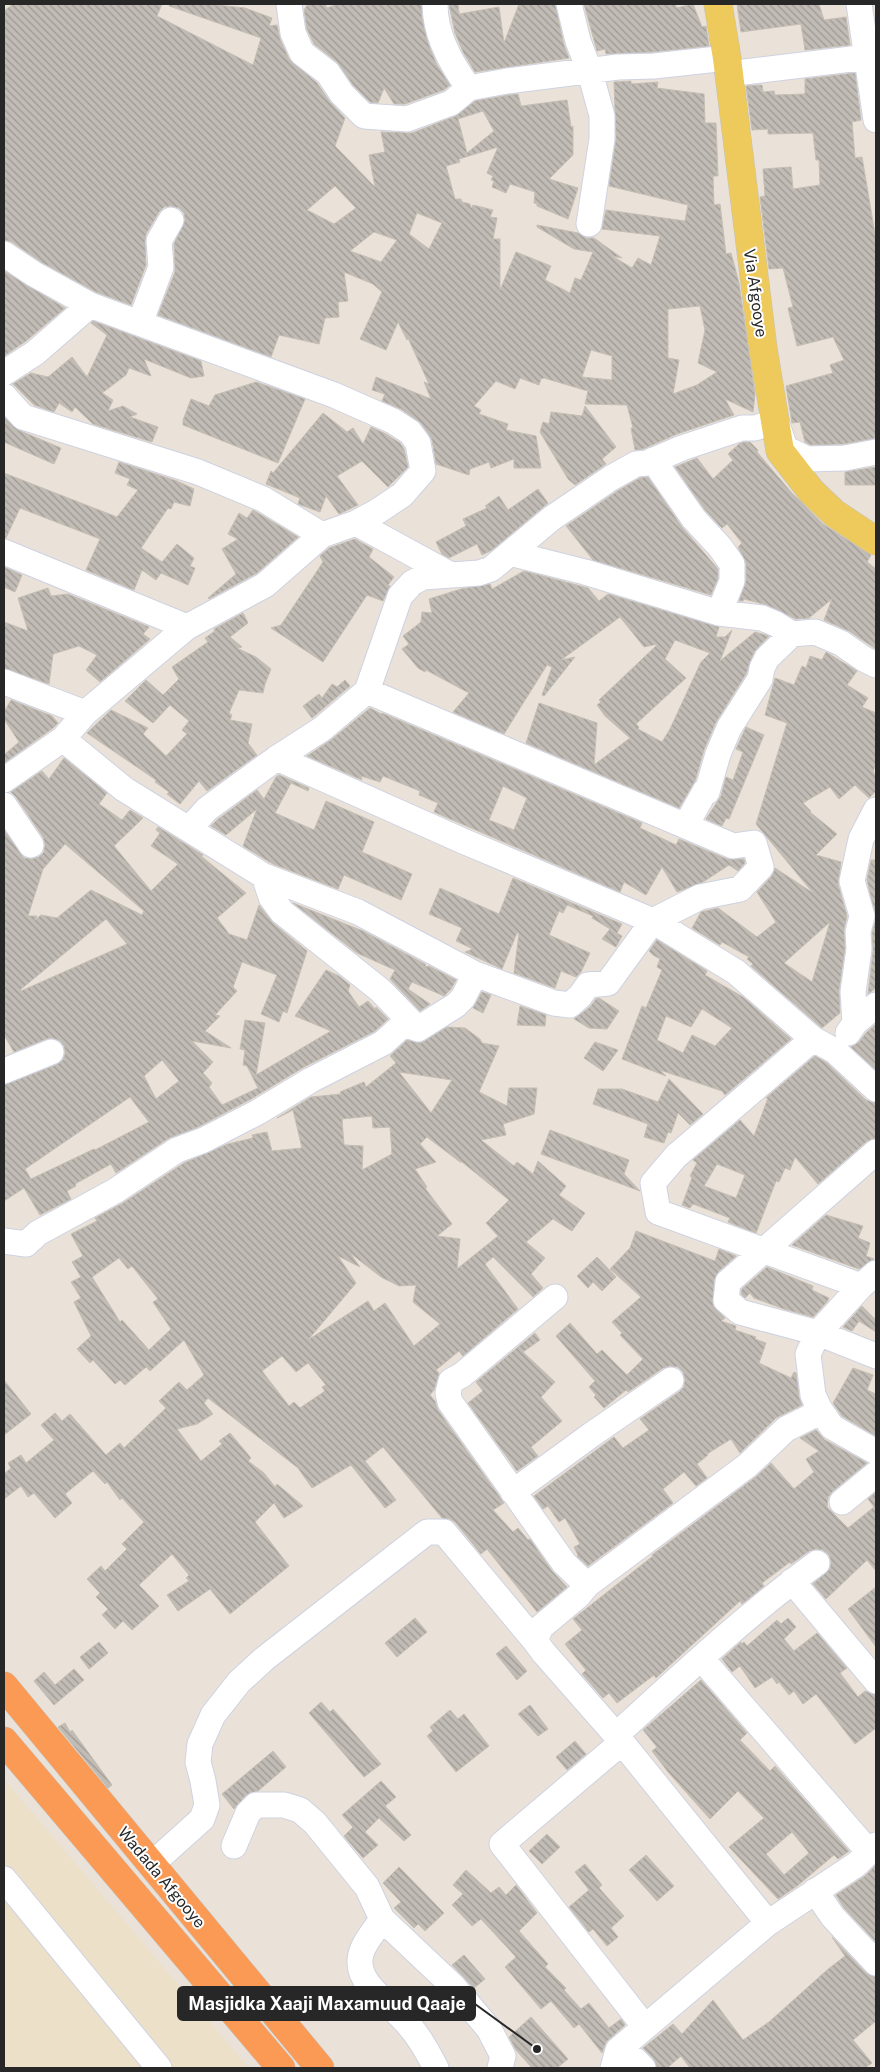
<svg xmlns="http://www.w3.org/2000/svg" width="880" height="2072" font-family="'Public Sans',sans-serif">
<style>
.education{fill:#ece0c8}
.building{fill:url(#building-back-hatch);stroke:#c5beb3;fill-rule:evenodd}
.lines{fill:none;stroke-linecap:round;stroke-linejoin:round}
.minor-casing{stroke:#ced2e1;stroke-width:27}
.major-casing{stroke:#c3c3c3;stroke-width:29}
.highway-casing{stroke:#c3c3c3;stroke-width:29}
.minor{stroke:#fff;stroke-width:25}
.major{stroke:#edca5b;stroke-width:28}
.highway{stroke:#fa9a54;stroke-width:28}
.labels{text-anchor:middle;stroke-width:4;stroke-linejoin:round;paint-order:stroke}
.street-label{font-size:16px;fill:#272727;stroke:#fff}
.leader{fill:none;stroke:#272727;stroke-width:2}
.callout-dot{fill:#272727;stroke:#fff;stroke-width:2}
.callout{fill:#272727;stroke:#272727;stroke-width:2}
.callout-label{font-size:18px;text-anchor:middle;font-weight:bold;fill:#fff}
</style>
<defs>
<pattern id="building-back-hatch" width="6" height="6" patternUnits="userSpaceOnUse" patternTransform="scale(1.25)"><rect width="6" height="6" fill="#c2bcb6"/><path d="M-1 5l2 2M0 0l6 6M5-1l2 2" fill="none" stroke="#9e9994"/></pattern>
</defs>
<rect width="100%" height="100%" fill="#eae2d9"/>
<!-- education -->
<path class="education" d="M4 1779 249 2068H4Z"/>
<!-- building -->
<path class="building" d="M13 4H162L157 16 253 65 261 38 169 6 170 4H206L245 8 272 18 269 26 277 25 280 39 289 59 317 83 330 102 345 118 335 146 375 187 369 155 385 152 381 132 412 133 456 116 475 101 509 95 518 94 521 106 567 100 571 127 573 126V155L549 179 578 188 568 219 537 206V204L534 203 535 192 510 184 506 193 492 187 494 181 491 180 493 176 487 173 498 147 459 159 460 162 446 166 455 199H461L462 202 470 204 471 208 473 205 493 210 490 217 497 218 493 239H500V290L516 252 551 266 545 280 570 293 575 278 581 280 593 252 574 249 537 227V225L578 233 586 238H594L622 258 612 256 632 268 638 258 651 265 660 236 602 229 606 210 685 221 688 205 609 186 616 139 614 82 631 81V84L658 82 657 88 704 94 705 123H716L718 176H713L714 205 720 204 726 254 731 253 739 283 755 394 753 412 725 399 734 415 677 434 643 449 635 450 631 428H633L627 405 585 404 588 391 544 378 541 379 539 385 520 378 515 389 496 381 474 406 481 410 479 414 508 424 506 430 536 436 541 468H514V459L491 468 489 462 470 469 469 475 436 464 432 440 421 423 401 409 382 401 385 394 372 390 376 377 431 399 424 382 429 384 408 338 407 340 398 322 386 350 360 339 382 292 373 284 344 272 348 301 338 302 339 317 325 318 319 344 279 335 271 357 158 315 175 272 174 244 185 220 184 213 179 208 170 206 164 207 159 212 146 234 145 242 146 265 131 305 96 292 41 262 12 242 4 240V11ZM483 111 494 131 467 153 458 119ZM335 186 356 208 334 224 307 210ZM417 213 442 223 429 249 409 234ZM374 232 397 240 381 262 350 251ZM700 306 705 330 698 363 717 372 697 385 673 394 679 360 668 358V309ZM591 350 612 356V380L582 377Z
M308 4H325L327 8 338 4H421L422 18 428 43 437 65 450 85 444 90 405 104H394L384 88 378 103 370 102 353 85 337 62 314 44 307 29 304 10Z
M449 4H458L459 14 499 7 504 43 519 4H555L564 45 569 58 475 72 463 52 455 33Z
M584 4H676V8L693 4 702 27 706 26 709 46 653 52 606 54 605 49 597 51Z
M737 4H819L824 20 846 17 850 45 805 50 801 24 741 32Z
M855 73 861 120 852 122 855 158 862 157 876 240V438L843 444 810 445 805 442 800 422 792 423 786 386 833 373 830 365 844 360 833 337 797 346 788 308 793 307 783 268 769 269 760 197 765 196 763 169 791 167 793 189 820 185 819 160H816L813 133 768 134V129L752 130 746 86 762 85 763 92 774 91 775 95 805 94V79Z
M4 271 65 308 26 341 4 356Z
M93 321 201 361 204 376 191 378 144 359 151 376 129 368 126 375 102 393 113 400 108 411 123 406 137 414 130 417 158 427 152 442 93 424 75 407 72 412 59 403 54 412 34 405 13 384 31 373 48 377 72 357 87 377 107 335 91 323Z
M256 382 305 399 278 463 183 425V420L191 399 209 406 215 395Z
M585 406 616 447 602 459 606 464 575 485 568 479 540 432 543 422 549 424 551 412 582 416Z
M323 413 347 432 353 428 363 444 371 427 386 434 400 443 404 449 408 467 388 487 362 461 337 476 358 505 339 514 326 496 320 512 298 504 300 498 266 484 271 471 273 473Z
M4 417 18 430 61 448 54 464 4 442Z
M744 442H750L758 450 757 452 791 492 823 524 871 555 867 562 876 569V649L849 631 824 620 832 599 809 618 796 619 767 605 744 599 743 601H739L746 581V563L738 547 742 543 727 524 722 528 705 510 675 467 697 458 713 479 733 460 728 454 739 444Z
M119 462 177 481 194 489 190 506 174 502 171 509 168 508 141 548 162 562 177 544 194 558 190 566 195 568 188 585 161 573 156 580 142 570 134 590 86 570 100 539 20 508 6 538H4V473L117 517 138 490 127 485 130 479 115 473Z
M876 467V485H845V472Z
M648 477 682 527 718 569V578L711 595 593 560 566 526 619 490 640 478Z
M538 489 548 503 492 550 482 555 477 544 449 558 442 554 436 542 466 526 463 519 487 508 485 506 499 496 508 510Z
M253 510 298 537 257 573 209 599 208 598 236 574 222 549 238 539 228 534 239 513 247 518Z
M355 539 373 549 369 557 394 577 388 585 390 586 383 601 367 595 323 662 271 628 281 625 323 562 320 556 329 548Z
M4 567 22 575 15 592 4 587Z
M524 571 588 588 599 601 608 594 719 627 716 637H725L732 630 720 661 755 632 769 636 754 652 746 674 716 722 704 750 695 781 679 808 526 743 539 703 597 723 594 765 630 738 605 716 597 705 601 702 599 700 658 644 644 647 620 617 561 660 575 657 544 696 542 695 552 667 547 665 504 734 453 712 469 693 426 670 425 672 418 668 402 649 409 644 403 636 421 622 422 612 432 613 429 599 461 589 490 584 492 589ZM675 640 710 653 701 662 670 729 662 742 638 729 639 727 636 724 686 678 665 659Z
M48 588 51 596 68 594 149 627 143 634 150 639 100 682 86 670 97 655 79 646 53 654 49 684 4 668V622L28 631 18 598Z
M243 613 248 623 230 637 242 647 237 648 256 657 271 669 265 684 263 693 239 690 229 713 232 715 230 720 252 724 248 743 257 755 207 791 199 781 180 804 167 794 169 792 155 782 156 780 87 733 111 710 148 728 143 734 166 756 187 734 182 730 189 721 170 705 153 723 125 701 146 680 163 695 179 679 172 667 208 642 205 638 215 631 214 629Z
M826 652 857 671 847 685 868 698 862 707 876 713V763L873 772 876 776V791L869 798 855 785 839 799 830 787 803 803 811 811 810 812 837 834 816 855 841 862 838 884 847 916 844 929 845 948 839 990 840 1013 822 1028 751 966 753 964 747 959 749 957 722 942 720 945 692 928 701 912 718 908 757 937 776 922 757 892 771 877 775 868 813 893 756 824 787 723 765 715 775 678 794 685 802 666 806 668 810 656 822 660ZM830 922 812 982 784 963Z
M345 680 350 686 312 718 303 706 319 694 322 698 332 684 337 687Z
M11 700 52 716 58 723 53 728 4 763V755L19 742 4 719V712Z
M370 708 381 714 382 713 642 823 640 828 676 845 679 839 727 859H744L745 863 738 871 729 865 703 882 677 892 662 867 646 895 624 882 620 892 434 812 438 803 419 795 420 791 383 776 380 782 361 776 362 780 307 756 331 740ZM503 786 527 798 514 830 489 820Z
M746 727 764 735 729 819 726 818 722 826 706 819 721 796 726 777 733 780 743 752 736 749Z
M64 758 107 793 99 804 122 820 130 810 143 818 114 846 151 891 178 864 151 846 160 833 156 830 158 827 203 855 201 856 246 893 217 918 229 934 247 940 259 905 273 923 307 951 287 1013 283 1011 279 1022 261 1014 277 975 242 962 233 987 237 991 215 1015 220 1016 205 1031 231 1048 192 1041 213 1062 203 1073 212 1083 209 1087 222 1105 258 1088 247 1066 243 1065 245 1050 240 1049 245 1020 265 1023 256 1075 331 1031 295 1016 326 970 339 976 350 985 348 991 359 1007 368 1001 375 1009 376 1007 388 1019 375 1031 304 1067 251 1099 198 1127 169 1138 116 1173 111 1164 75 1184 76 1186 67 1191 71 1199 40 1215 24 1188 4 1201V1085L56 1065 63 1060 65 1054 64 1046 60 1041 53 1038 46 1039 14 1052 4 1035V830L24 858 32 859 39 857 44 852 45 844 43 837 16 797 11 792 42 771 49 779ZM65 844 144 911 142 915 91 890 57 918 41 915 34 921 37 916H28L43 869ZM106 919 127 944 21 991 20 990ZM162 1060 179 1081 156 1099 144 1076ZM130 1097 149 1122 95 1150 94 1149 31 1179 25 1169Z
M279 775 309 788 308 791 291 783 275 813 314 830 326 801 374 822 362 852 412 874 401 900 344 875 338 889 273 864 243 846 257 809 226 835 211 826 217 820 257 790 264 799 276 777Z
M871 860H876V988L868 994 873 951 872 933 876 919 867 880Z
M513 878 622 924 617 933 622 936 616 947 602 939 610 929 592 918 593 916 567 905 563 913 559 911 549 935 590 953 581 972 576 977 561 971 555 988 514 973 519 933H517L502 969 465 952 473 949 456 941 462 928 429 914 440 888 499 914Z
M293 903 363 931 425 964 426 967 429 966 456 980 451 989 444 996 412 982 408 989 430 1004 420 1011 390 979 395 970 357 953Z
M657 940 707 971 705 975 743 997 791 1039 725 1095 722 1091 660 1070 666 1076 622 1059 642 1006 646 1008 662 970 657 967 660 959 653 955 649 951ZM702 1009 732 1028 715 1046 692 1035 683 1053 657 1040 666 1016 691 1027Z
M482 992 491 995 483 1013 473 1008Z
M599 998 619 1011 607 1029 589 1028 574 1019 590 1007 596 999Z
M520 1006 546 1015 545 1026 517 1025Z
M876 1024V1070L851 1047 859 1042 866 1033Z
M447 1027 465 1028 480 1039 482 1043 499 1046 479 1092 507 1106 509 1088H537L534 1114 503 1124 506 1135 481 1140 514 1166 517 1162 533 1174 538 1161 566 1186 559 1195 585 1213 572 1231 553 1219 526 1242 545 1258 531 1274 543 1288 533 1297 493 1257 485 1264 518 1309 463 1356 459 1351 436 1370 439 1373 434 1390 430 1395 435 1401 438 1410 504 1503 493 1510 513 1532 518 1528 528 1540 530 1539 552 1571 567 1587 537 1612 487 1549 481 1554 455 1522 450 1519 442 1518 383 1447 365 1461 396 1500 385 1508 351 1465 312 1488 298 1468 208 1398 204 1403 213 1414 197 1424 177 1429 201 1461 222 1444 219 1441 230 1433 251 1458 248 1461 264 1473 275 1487 277 1484 303 1506 284 1518 274 1503 255 1522 289 1566 230 1614 210 1589 178 1611 167 1595 189 1581 186 1578 189 1575 172 1554 139 1585 159 1606 132 1630 123 1621 115 1629 102 1615 108 1609 96 1597 100 1593 87 1579 101 1566 105 1571 127 1549 122 1544 144 1522 122 1498 120 1500 107 1482 105 1484 93 1471 65 1494 72 1503 55 1518 34 1493 28 1497 21 1486 4 1499V1474L11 1468 8 1463 21 1455 26 1463 54 1440 41 1425 55 1413 62 1421 70 1414 106 1455 120 1443 124 1448 166 1408 159 1401 179 1382 187 1390 204 1375 184 1340 150 1371 146 1367 125 1385 120 1380 115 1384 93 1360 90 1363 77 1349 91 1336 74 1302 81 1298 71 1282 81 1277 72 1262 83 1256 71 1234 97 1221 95 1218 123 1203 184 1163 228 1144 253 1138 252 1135 267 1132 272 1151 302 1148 293 1110 277 1118 311 1097 341 1094 340 1092 364 1082 366 1087 396 1063 390 1056 407 1040 421 1043ZM399 1072 452 1080 431 1113ZM372 1116 373 1128 390 1127 392 1154 362 1170 363 1146 344 1145 342 1119ZM427 1137 460 1162H462L509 1200 486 1223 498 1236 457 1269 460 1239 437 1236 452 1224 425 1188 427 1187 415 1169 436 1162 420 1144ZM350 1253 381 1277 399 1286 416 1285 413 1302 440 1324 414 1346 385 1303 374 1311 368 1301 308 1340 356 1283 338 1256 360 1267ZM119 1258 128 1269 132 1266 158 1299 153 1302 171 1329 149 1350 122 1320 120 1322 92 1277ZM282 1356 296 1372 308 1363 326 1385 322 1387 325 1391 300 1408 294 1402 289 1406 262 1371Z
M595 1042 618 1050 603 1071 584 1058Z
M815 1056 827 1063 866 1100 876 1103V1138L867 1141 818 1184 795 1157 790 1170 785 1168 779 1182 776 1181 756 1233 728 1222 730 1218 693 1204 690 1208 682 1205 692 1178 690 1176 697 1163 693 1160 740 1120 754 1136 768 1098H766ZM717 1164 745 1175 736 1198 704 1186Z
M669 1079 703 1114 690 1125 678 1113 671 1133 668 1132 664 1143 644 1137 648 1124 593 1104 598 1089H622L658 1102Z
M550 1130 629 1160 624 1174 640 1191 541 1154Z
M826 1215 863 1226 858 1238 870 1243 866 1256 874 1259 859 1269 792 1245Z
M636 1231 715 1261 719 1249 736 1256 719 1271 714 1280 713 1306 725 1318 721 1321 736 1326 735 1330 756 1337 755 1339 766 1343 759 1363 791 1378 794 1372 796 1373 799 1397 802 1405 776 1418 740 1453 731 1439 707 1454 708 1455 697 1464 707 1478 696 1486 684 1472 663 1489 673 1503 588 1566 577 1556 578 1555 574 1547 580 1544 565 1518 559 1522 548 1506 543 1509 534 1496 614 1437 623 1448 649 1430 640 1419 679 1392 684 1387 685 1379 683 1372 678 1367 670 1366 663 1368 628 1392 626 1390 604 1408 594 1397 596 1395 589 1387 595 1381 556 1336 570 1323 597 1354 602 1350 627 1375 643 1359 620 1335 622 1333 612 1322 641 1297 610 1269 630 1248Z
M597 1257 616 1277 602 1291 593 1282 588 1288 577 1276Z
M767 1267 813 1286 812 1290 829 1298 827 1302 813 1317 784 1309 754 1298 750 1293 745 1298 741 1294 742 1289Z
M862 1306 876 1320V1332L859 1321 852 1331 843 1327Z
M535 1333 540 1340 523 1352 555 1382 541 1397 562 1421 531 1447 538 1456 517 1471 468 1403 483 1391 476 1382Z
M853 1368 873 1375 867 1390 876 1394V1436L842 1416 833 1403Z
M4 1380 31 1414 4 1435Z
M816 1430 825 1440 867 1463 833 1491 828 1497 827 1507 848 1528 874 1507 868 1499 876 1492V1571L867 1560 826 1599 813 1584 830 1569 831 1561 829 1555 823 1550 816 1549 809 1551 791 1564 790 1562 762 1583 764 1586 742 1604 740 1601 656 1678 654 1675 617 1703 609 1693 603 1698 582 1674 586 1670 565 1644 582 1630 573 1619 653 1556 652 1555 757 1476 771 1463 794 1489 814 1472 806 1459 819 1451 800 1438Z
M876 1587V1647L848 1609Z
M415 1618 427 1632 397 1657 385 1643Z
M788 1618 796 1627 784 1639 794 1651 817 1633 847 1668 840 1673 858 1697 865 1691 876 1695V1728L855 1744 816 1694 803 1704 794 1691 789 1695 779 1682 777 1684 772 1677 755 1688 740 1666 732 1672 722 1659 741 1642 742 1644 744 1642 747 1646 777 1620 781 1624Z
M99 1642 108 1653 89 1669 80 1657Z
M506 1646 527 1671 517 1680 496 1654Z
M74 1669 84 1680 54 1705 34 1681 44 1672 55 1685Z
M701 1680 747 1733 740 1740 770 1771 775 1766 849 1851 838 1859 834 1855 797 1886 778 1899 729 1847 764 1818 738 1791 710 1819 668 1772 652 1751 657 1747 643 1730ZM792 1832 809 1853 784 1875 766 1854Z
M321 1702 330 1712 333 1709 381 1764 364 1777 309 1713Z
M530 1705 548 1729 538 1736 518 1714Z
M450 1710 458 1719 464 1714 489 1746 456 1772 427 1736 433 1731 430 1727Z
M65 1723 70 1732 72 1730 112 1785 108 1788 58 1727Z
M575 1741 586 1754 567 1770 556 1757Z
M273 1751 286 1767 258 1791 246 1795 234 1809 222 1794Z
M381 1781 396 1797 385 1806 411 1835 404 1841 379 1818 365 1832 378 1845 363 1858 344 1836 353 1827 342 1815Z
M547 1834 560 1847 542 1864 529 1851Z
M646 1855 674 1886 657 1901 629 1870Z
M585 1864 602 1885 599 1888 624 1916 611 1928 618 1937 607 1946 593 1929 589 1932 569 1907 589 1890 575 1872Z
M876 1865V1942L844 1908 836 1895 865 1876Z
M399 1867 444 1913 425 1931 418 1924 414 1928 394 1908 401 1902 383 1883Z
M466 1870 491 1893 499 1887 506 1895 516 1885 537 1913 519 1931 548 1964 545 1967 566 1988 564 1990 581 2009 589 2003 609 2028 621 2019 625 2025 606 2042 602 2053 579 2024 574 2028 551 2001 541 2009 505 1967 516 1957 481 1919 472 1926 452 1905 463 1894 453 1885Z
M832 1937 866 1973 876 1977V2021L853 2040 872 2063 865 2068H690L681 2056 667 2068H657L653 2058 643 2048 673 2024 682 2034 713 2000 743 2040 769 2022 827 1970 845 1956Z
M464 1955 485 1979 474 1988 452 1965Z
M531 2017 568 2059 557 2068H532L516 2050 509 2037Z"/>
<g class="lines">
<defs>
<path id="minor" d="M289 4 293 33 302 53 328 73 342 94 364 116 407 119 451 103 469 88 507 81 618 67 654 66 727 58
M435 4C435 35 451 64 469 88
M569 4 578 41 590 72 602 116V139L589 224
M859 4 876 120
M728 74 876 56
M4 254 34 274 90 305 334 395 393 421 410 432 418 443 423 471 402 495 378 511 356 523 322 535 265 585 187 627 85 713 63 739 4 780
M140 323 161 267 159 241 171 220
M4 373 35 353 90 305
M4 396 23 417 198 472 263 499 322 535
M653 460 694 519 720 547 732 564V581L719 613
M356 523 451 575
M4 552 187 627
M510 553 585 572 719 613 762 618 776 624 792 634 815 632 841 643 864 659 876 665
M4 682 85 713
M63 739 124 789 264 876 271 897 282 912 380 990 418 1029 456 1005 463 998 475 974
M277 758 463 841 653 921 736 972 813 1039 835 1051 876 1089
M4 805 31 845
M686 825 705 791 707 792 718 754 729 728 760 679 762 668 767 658 792 634
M189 829 207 809 277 758 322 729 367 691 400 596 412 583 423 577 479 573 491 569 552 518 611 478 636 464 647 463 682 448 742 428H755L776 421 785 448 807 459 845 458 876 452
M264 876 358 912 475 974 554 1003 570 1005 580 996 588 985 608 983 653 921 700 897 740 889 761 867 754 843 733 846 367 691
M855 1023 853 992 859 949 858 932 862 916 852 881 861 839 876 810
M848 1033 855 1023 876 1005
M813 1039 676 1156 653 1183 658 1212 861 1286
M4 1071 51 1052
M876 1152 728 1282 726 1300 740 1312 818 1333 876 1356
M4 1241 26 1244 38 1233 115 1191 177 1150 204 1140 258 1112 311 1080 383 1043 404 1024 418 1029
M876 1273 861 1286 818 1333 808 1354 813 1395 819 1408 832 1427 876 1452
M555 1297 462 1375 451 1381 448 1393 450 1402 564 1563 587 1585
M513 1492 591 1435 671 1380
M842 1502 876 1474
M792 1581 876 1681
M701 1658 869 1852
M616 1735C681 1676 746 1615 817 1563
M621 1743 502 1844 645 2027
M234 1846 248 1813 256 1805H284L300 1810 315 1823 367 1887 382 1919 453 1986 489 2029 503 2056 500 2068
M152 1864 202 1819 207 1805 203 1781 198 1762 200 1744 213 1715 239 1682 264 1659 427 1532H444L535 1641
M4 1879 159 2068
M815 1891 833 1917 876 1963
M382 1919C374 1932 359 1947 360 1963 360 1986 391 2004 404 2020 418 2034 427 2051 436 2068
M768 1923 616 1735 544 1653 535 1641 541 1627 578 1596 587 1585 748 1465 786 1429 810 1417 819 1408
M618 2050 635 2060 643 2068
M613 2068 618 2050 768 1923 857 1864 876 1845"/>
<path id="major" d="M718 4 727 58 763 348 780 451 811 491 834 513 876 541"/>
<path id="highway" d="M4 1686 320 2068
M4 1741 281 2068"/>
</defs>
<!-- minor casing -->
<use href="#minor" class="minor-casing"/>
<!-- major casing -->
<use href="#major" class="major-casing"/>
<!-- highway casing -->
<use href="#highway" class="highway-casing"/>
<!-- minor -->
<use href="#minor" class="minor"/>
<!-- major -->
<use href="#major" class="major"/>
<!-- highway -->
<use href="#highway" class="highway"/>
</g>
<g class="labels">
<!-- street labels -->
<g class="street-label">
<text transform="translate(756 293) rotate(82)" y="6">Via Afgooye</text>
<text transform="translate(162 1877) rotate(50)" y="6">Wadada Afgooye</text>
</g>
</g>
<!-- callouts -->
<path class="leader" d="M537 2049L475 2004"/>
<circle class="callout-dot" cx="537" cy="2049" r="5"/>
<rect class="callout" x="178" y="1987" width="297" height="33" rx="5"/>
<g class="callout-label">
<text x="327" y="2010">Masjidka Xaaji Maxamuud Qaaje</text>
</g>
<!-- border -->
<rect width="880" height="2072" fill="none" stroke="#272727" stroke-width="10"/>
</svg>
